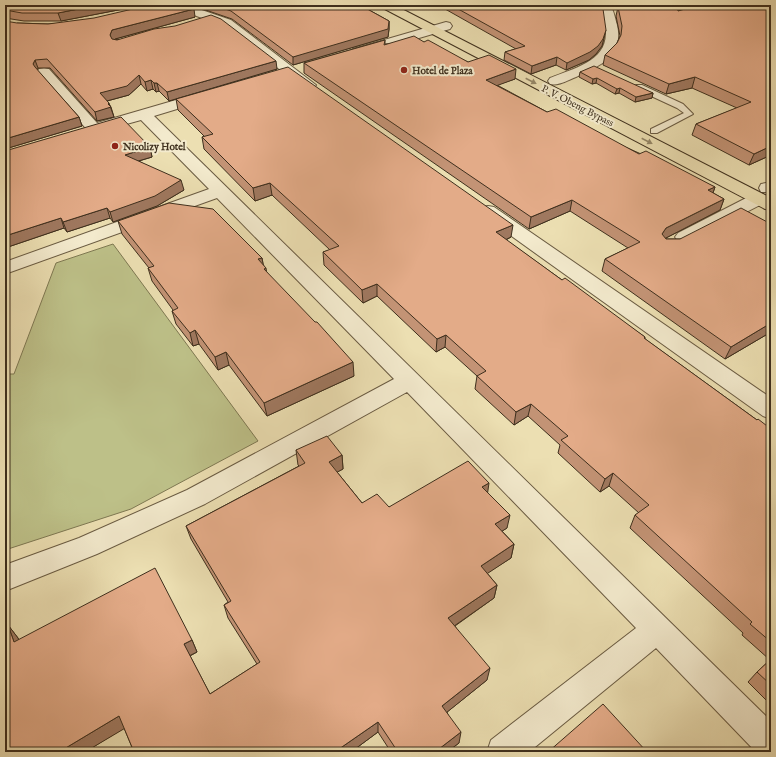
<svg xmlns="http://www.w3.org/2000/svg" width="776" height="757" font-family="'IM FELL English',serif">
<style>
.green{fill:#bdc088;stroke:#7e7852}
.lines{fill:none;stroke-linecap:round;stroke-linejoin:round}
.lane-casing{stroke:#6a5b42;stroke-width:2}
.street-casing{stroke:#6a5b42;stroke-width:2}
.highway-casing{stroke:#3e2f1d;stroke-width:2}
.lane{fill:#f3eacd;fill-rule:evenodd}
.street{fill:#f3eacd;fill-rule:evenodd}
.highway{fill:#ecdfb2;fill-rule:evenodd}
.wall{fill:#c39375;stroke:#3e2f1d}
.shaded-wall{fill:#9f785f;stroke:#3e2f1d}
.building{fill:#e3ab88;stroke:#3e2f1d}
.oneway{fill:#958768}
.poi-dot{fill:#8f2418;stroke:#f3eacd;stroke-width:1.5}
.labels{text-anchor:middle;stroke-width:4;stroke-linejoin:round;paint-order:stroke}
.far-poi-label{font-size:10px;font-weight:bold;fill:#3e2f1d;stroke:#f3eacd;text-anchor:start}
.far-street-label{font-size:10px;fill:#3e2f1d;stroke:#f3eacd}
</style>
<rect width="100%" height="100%" fill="#ecdfb2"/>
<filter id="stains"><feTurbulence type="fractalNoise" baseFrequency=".005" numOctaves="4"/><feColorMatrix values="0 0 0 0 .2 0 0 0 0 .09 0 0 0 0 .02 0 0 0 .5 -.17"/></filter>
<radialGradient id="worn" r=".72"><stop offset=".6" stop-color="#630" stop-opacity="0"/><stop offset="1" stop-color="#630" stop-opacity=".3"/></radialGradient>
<!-- green -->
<path class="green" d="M113 244 258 441 131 509 5 550V374H14L56 263Z"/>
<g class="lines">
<defs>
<path id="lane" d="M636 85H642L683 104 693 114 657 133H651V129L684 113 677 108 636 89Z"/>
<path id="street" d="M160 5H187L231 20 316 85 314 88H304L223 26 178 9 161 8Z
M598 5H610C614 11 615 18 617 25 624 56 600 66 576 77 568 80 559 86 550 84L548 81 550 78C575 68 612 60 605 26 603 18 603 11 598 5Z
M446 22 450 23 452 26 450 29 357 56 353 55 351 52 353 49Z
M44 68 49 69 97 123 200 93 205 92 210 93 212 96 210 99 154 116 771 721V752H756L656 648 529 752H487L491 740 636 628 407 392 205 504 97 554 5 591V565L79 538 187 490 394 379 217 198 5 274V262L209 189 141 120 94 133 89 132 37 72 39 69Z
M771 182V192H761L759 188 761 184Z
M758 194 764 195 766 199 764 203 690 241 684 242 678 241 675 237 678 233 752 195Z
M488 206 494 207 771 398V419L763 416 482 215 479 211 482 207Z"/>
<path id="highway" d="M379 5H394L771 198V210L765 209 381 7Z"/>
</defs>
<!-- lane casing -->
<use href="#lane" class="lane-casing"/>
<!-- street casing -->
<use href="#street" class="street-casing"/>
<!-- highway casing -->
<use href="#highway" class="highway-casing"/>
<!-- lane -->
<use href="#lane" class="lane"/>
<!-- street -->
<use href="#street" class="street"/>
<!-- highway -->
<use href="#highway" class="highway"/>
</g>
<!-- wall -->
<path class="wall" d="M5 5H144L61 21H24L5 18Z
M191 5H360L389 21V29L388 37 293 65 232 19Z
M438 5H587L604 37 602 46 596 54 589 60 566 70 556 65 531 74 504 60 505 52 516 49Z
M771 5V155L749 165 692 135 696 124 737 108 692 88 666 94 603 65 605 55 617 43 619 38 620 36 616 16 618 7 678 11Z
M195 17 115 39H114L277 69 169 101 159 91 156 92 153 89 147 91 141 84 129 95 107 101 111 107 114 117 97 121 50 68H38L37 70 79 117 82 126 5 149 17 23 48 24Z
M385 40V44L424 42 468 62 515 79 497 85 547 112 715 187 713 193 724 199 720 210 666 238V239H680L771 224V332L725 359 602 271 605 259 628 248 570 211 529 229 304 73V63Z
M580 72 653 93 652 98 635 102 619 93 615 94 596 83 592 84 579 77Z
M176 99 511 237 506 240 562 280 645 337V339L757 420 771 429V705L748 682 757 672 770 660 742 635 743 633 630 528 635 515 639 513 609 486 600 492 558 453 560 445 528 416 514 425 475 389 477 376 445 347 436 352 377 296 363 303 324 265 323 252 330 250 272 195 255 201 204 149 202 137H205L178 110Z
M150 147 152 157 139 161 184 190 157 206 113 222 110 218 67 232 64 228 5 248Z
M118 221 262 258 263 264 267 273 354 376 267 416 229 365 218 370 199 344 193 346 176 324 172 311 173 310 152 281 148 268H149L122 234Z
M296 450 342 455 343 469 337 472 362 503 389 507 488 493 507 528 502 531 514 544 511 558 487 573 497 585 494 598 455 626 487 680 447 712 459 743 447 752H391L378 732 351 752H134L124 728 85 752H5L8 625 18 638 19 640H192L197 652 190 656 210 694 257 664 228 618 224 605 228 602 191 539 186 526 299 466 298 465Z"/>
<!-- shaded-wall -->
<path class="shaded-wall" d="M99 5H144L61 21 58 13Z
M194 9 195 17 115 39 112 44 110 35 112 30Z
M389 21V29L388 37 293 65V57Z
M606 30 602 46 596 54 589 60 566 70 567 63Z
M557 57 556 65 531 74 532 66Z
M35 60 38 68 36 73 33 64Z
M276 61 277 69 169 101 167 92Z
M516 69 515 79 485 90 486 80Z
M139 75 141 84 129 95 103 102 100 93Z
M695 77 692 88 666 94 669 84Z
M597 78 596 83 592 84 593 79Z
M151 80 153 89 147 91 145 82Z
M154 83H157L159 91 156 92Z
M620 88 619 93 615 94 617 89Z
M653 93 652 98 635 102 636 97Z
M109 103 114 117 97 121 95 112Z
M79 117 82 126 5 149V139Z
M771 146V155L749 165 754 154Z
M150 147 152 157 128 164 125 155Z
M181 180 184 190 157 206 113 222 110 212Z
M270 183 272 195 255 201 253 188Z
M715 187 711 198 708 190Z
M724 199 720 210 662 240V234L666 228Z
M572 200 570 211 529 229 531 217Z
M107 208 110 218 67 232 63 222Z
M61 218 64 228 5 248V236Z
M513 225 511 237 495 245 496 232Z
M262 258 264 269 266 268 268 281 258 259Z
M377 284V296L363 303 362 290Z
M771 323V332L725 359 731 347Z
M195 330 199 344 193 346 190 333Z
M446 335 445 347 436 352 437 339Z
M226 352 229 365 218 370 215 357Z
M353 362 354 376 267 416 264 403Z
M531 404 528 416 514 425 516 412Z
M342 455 343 469 330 476 329 462Z
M613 473 609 486 600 492 605 479Z
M489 483 487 497 482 487Z
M510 515 507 528 493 537 495 524Z
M514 544 511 558 479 579 481 566Z
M497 585 494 598 447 631 448 618Z
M8 625 18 638 25 654 14 642Z
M192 640 197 652 189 656 184 644Z
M490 668 487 680 441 717 442 706Z
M119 716 127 727 85 752H59Z
M378 722V732L351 752H340L339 749Z
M461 732 459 743 447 752H435Z"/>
<!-- building -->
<path class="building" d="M5 5H99L58 13H22L5 10Z
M150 5H183L194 9 112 30 110 35 112 39 117 40 154 29 175 26 211 15 221 19 276 61 167 92 157 83H154L151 80 145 82 139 75 127 86 100 93 109 103 108 104 111 107 95 112 47 59 35 60 33 64 35 67 79 117 5 139V21L17 23 48 24 94 18Z
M214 5H360L389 21 388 29 293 57 231 11Z
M451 5H587L589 8 603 9 606 30 603 39 598 46 590 52 567 63 557 57 532 66 505 52 525 46Z
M630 5H677L678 11 699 5H771V146L754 154 696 124 751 102 695 77 669 84 605 55 617 43 621 35 622 26 618 7 629 8Z
M414 36 424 42 428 40 468 62 489 55 516 69 486 80 547 112 556 109 639 154 646 151 715 187 708 190 724 199 666 228 662 234 666 239H680L741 208 771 224V323L731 347 605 259 640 242 572 200 531 217 304 63 385 40 384 45Z
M594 66 653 93 636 97 620 88 617 89 597 78 593 79 580 72Z
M288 67 513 225 496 232 562 280 565 278 645 337 644 338 757 420 758 419 771 429V642L750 624 752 622 635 515 649 505 613 473 605 479 561 440 568 436 531 404 516 412 477 376 486 371 446 335 437 339 377 284 362 290 323 252 339 246 270 183 253 188 202 137 213 134 176 99Z
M121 117 150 147 125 155 181 180 155 196 110 212 107 208 63 222 61 218 5 236V151Z
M169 203 213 209 262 258 258 259 266 268 264 269 315 322H317L353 362 264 403 226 352 215 357 195 330 190 333 172 311 178 308 148 268 154 266 118 221Z
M327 436 342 455 329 462 362 503 377 494 389 507 468 461 489 483 482 487 510 515 495 524 514 544 481 566 497 585 448 618 490 668 442 706 461 732 435 752H398L378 722 339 749 341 752H134L119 716 59 752H5V627L8 625 14 642 155 568 192 640 184 644 210 694 260 662 224 605 231 601 186 526 305 463 296 450Z
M771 659V685L757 672Z
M603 704 647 752H548Z"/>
<!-- one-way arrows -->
<defs><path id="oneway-solid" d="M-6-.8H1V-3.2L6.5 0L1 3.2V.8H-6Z"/></defs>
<g class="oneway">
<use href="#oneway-solid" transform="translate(531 81) rotate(27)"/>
<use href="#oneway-solid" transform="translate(647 141) rotate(27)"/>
</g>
<!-- markers -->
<g class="poi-dot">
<circle cx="404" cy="70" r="4"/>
<circle cx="115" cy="146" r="4"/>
</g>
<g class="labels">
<!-- far-poi labels -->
<g class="far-poi-label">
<text x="412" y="74">Hotel de Plaza</text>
<text x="123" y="150">Nicolizy Hotel</text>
</g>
<!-- far-street labels -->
<g class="far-street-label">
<text transform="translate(578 105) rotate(27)" y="4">P. V. Obeng Bypass</text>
</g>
</g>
<!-- margin -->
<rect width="776" height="757" fill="none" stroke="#ecdfb2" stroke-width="20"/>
<rect x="6" y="6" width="764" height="745" fill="none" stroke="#3e2f1d" stroke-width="2"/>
<rect x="10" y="10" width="756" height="737" fill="none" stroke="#3e2f1d"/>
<rect width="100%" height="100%" filter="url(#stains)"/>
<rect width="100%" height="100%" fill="url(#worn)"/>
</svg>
